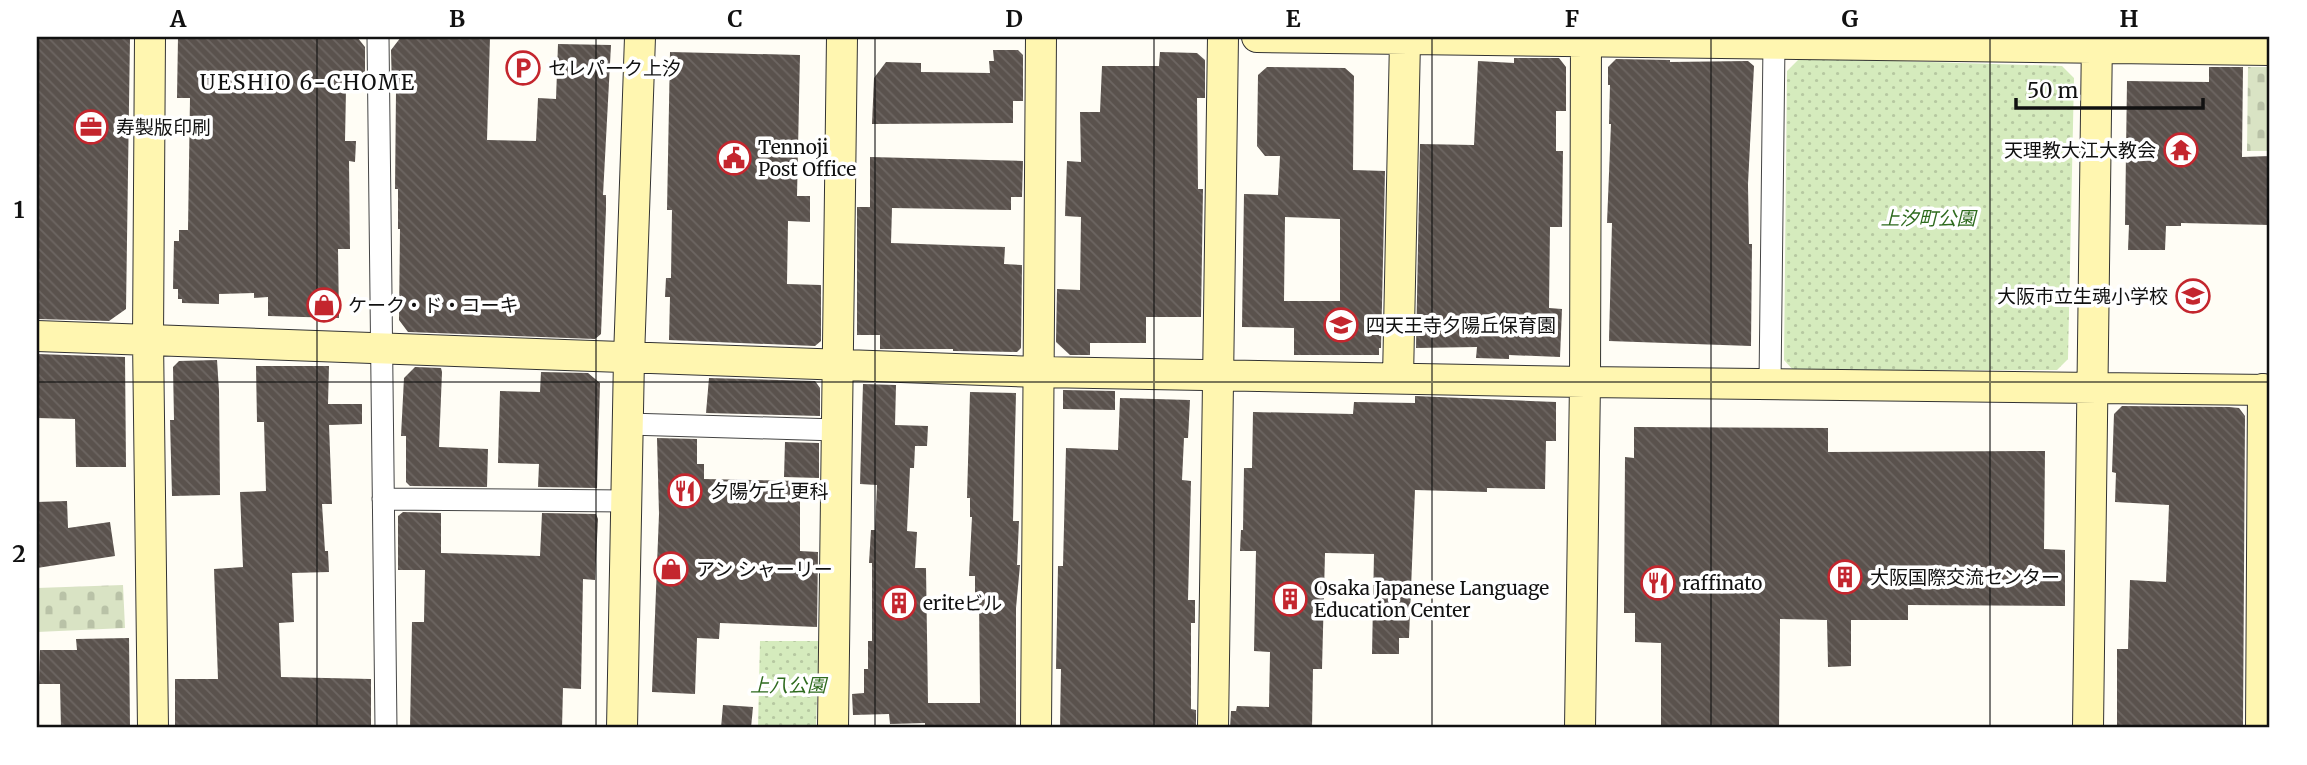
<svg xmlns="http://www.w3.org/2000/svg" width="2307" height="765" font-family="Merriweather,'Noto Sans JP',serif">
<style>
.cemetery{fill:url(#cemetery-stones)}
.park{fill:url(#park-dots)}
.building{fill:url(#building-back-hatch);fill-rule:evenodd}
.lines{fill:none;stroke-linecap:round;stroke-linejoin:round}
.street-casing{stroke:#444;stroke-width:23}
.secondary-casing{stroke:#333;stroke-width:32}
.street{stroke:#fff;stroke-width:21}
.secondary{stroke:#fff6b0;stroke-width:30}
.grid{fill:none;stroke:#111;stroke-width:2;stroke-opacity:0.55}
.labels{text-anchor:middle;stroke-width:7;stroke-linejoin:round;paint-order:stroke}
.poi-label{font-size:19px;fill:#111;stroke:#fff;text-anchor:start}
.park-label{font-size:19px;font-style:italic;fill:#2f6b1f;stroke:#fff}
.neighbourhood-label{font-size:21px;letter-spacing:2px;fill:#111;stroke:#fff}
.neatline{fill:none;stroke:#111;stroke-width:2.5}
.grid-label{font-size:23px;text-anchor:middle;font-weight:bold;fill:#111}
</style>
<defs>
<pattern id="cemetery-stones" width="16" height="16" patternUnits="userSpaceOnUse" patternTransform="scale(1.75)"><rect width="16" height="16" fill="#d9e3c4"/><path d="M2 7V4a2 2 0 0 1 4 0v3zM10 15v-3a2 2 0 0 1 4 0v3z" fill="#b9c2a7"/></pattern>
<pattern id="park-dots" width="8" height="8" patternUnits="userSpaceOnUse" patternTransform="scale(1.75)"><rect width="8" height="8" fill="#d5ebbd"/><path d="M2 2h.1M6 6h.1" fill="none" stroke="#b6c8a1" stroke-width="1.8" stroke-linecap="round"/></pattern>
<pattern id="building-back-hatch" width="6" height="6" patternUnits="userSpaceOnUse" patternTransform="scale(1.75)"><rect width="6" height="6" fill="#5a524d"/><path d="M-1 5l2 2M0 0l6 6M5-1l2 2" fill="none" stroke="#6d6662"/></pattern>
</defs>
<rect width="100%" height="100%" fill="#fffdf5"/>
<!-- cemetery -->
<path class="cemetery" d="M2248 67H2270L2269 151H2247Z
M123 585 125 628 37 632V588Z"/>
<!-- park -->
<path class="park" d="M1800 58 2062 66 2074 78 2068 359 2057 370 1794 371 1784 360 1787 71Z
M760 641H819L816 728H758Z"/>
<!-- building -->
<path class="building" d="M37 37H130L126 309 109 321 37 319Z
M178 37H357L365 47V90L346 89 345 141H356L355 162 349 161 350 249H338L339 318 268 316V297L254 298V293L219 294V304L182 303V299H178V289H173L174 241H179V230H188L190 98H177Z
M401 37H490L487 140 536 141 538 98 556 99 558 44 611 45 603 195H606V209L601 334 595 339 408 332 399 320 400 229H398V189H395L396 92 392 91 391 50Z
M993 50H1018L1023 55V101H1013V123L872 124 874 78 886 62 921 63V72L990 73 989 61H994Z
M670 52 800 55 797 196H810V222L788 221 787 284 821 285V341L815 346 669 340 670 297H665L666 278H671L672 210H667Z
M1160 52 1197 53 1205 60V98H1197L1198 189H1203L1201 317H1146V343H1090V355H1070L1056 342 1057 289 1080 290 1081 217 1065 216 1067 161 1081 162 1080 112H1100L1102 66H1159Z
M1514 58H1559L1566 67V111H1556V151H1563L1562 227H1550L1549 308 1562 309 1560 357 1509 355V359L1476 358 1477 347 1416 348 1420 144 1474 145 1478 61 1514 63Z
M1616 59 1670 60V62L1748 61 1754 66 1748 184 1749 244H1752L1751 346 1609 341 1612 223H1607L1611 124H1609L1610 85H1608V67Z
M1267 67 1345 68 1354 76 1353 170 1385 171 1381 348H1379V355H1294V328L1242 327 1244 194 1278 195 1280 156H1265L1257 146 1258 75ZM1285 217 1340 219V301H1284Z
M2209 67H2243L2242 157 2270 156V225L2181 223V226H2166L2165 250H2128L2129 225H2125L2127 81 2209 82Z
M870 157 1023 161 1022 197H1011V210L892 208 891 243 1005 247 1004 264 1022 265 1021 348 1017 352 953 351V349H880V335H857V207H870Z
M37 354 125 357 126 467H76L75 419 37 418Z
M217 360 219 391 220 495 172 496 170 420H174L173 367 179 361Z
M256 366H329L328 404H362V424L329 425 332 504H322L325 551H328L329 572 292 573 294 622 279 623 281 677 371 679V728H175V679H218L214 569 243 567 240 492 266 491 264 422H257Z
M415 367 441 368 442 372 439 447 488 449 487 487 410 486 406 482V436H401L404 378Z
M541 372 588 373 600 383 597 488 538 487 539 464 498 463 500 391 540 392Z
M709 378 815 381 820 388V416L706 413Z
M863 384 896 385 895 425 928 426 927 446H915L914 468H910L907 531 917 532 915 568H926L928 703H980L979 597H975V576H969L972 517H970V498H967L970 392 1016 393 1013 521H1019L1017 565H1020L1016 608V728H925V723L890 724 889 714 853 715 852 694 864 693V669H868V641H872V563H869L871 530H875L877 485 860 484Z
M1063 390 1115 391V410L1063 409Z
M1415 396 1556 402V441H1546L1545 489 1487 488V492L1415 490 1409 638H1399V654H1372L1374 554 1325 553 1322 669H1313L1312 728H1230L1231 711H1236L1237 706 1269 707 1270 652 1254 651 1256 551H1240L1241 530H1243L1244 468H1252L1253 412 1353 414 1354 402 1415 403Z
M1120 398 1190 400 1188 438H1184L1182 480 1191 481 1188 600H1195V623H1191V709L1196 710V728L1060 727 1061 669H1056L1058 566H1063L1066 448 1118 450Z
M2122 406 2229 407 2239 408 2245 416 2243 728H2117V649H2128L2130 580 2166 582 2169 505 2115 502 2116 473 2112 472 2114 414Z
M1634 427 1828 428V452L2045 451 2044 549 2065 550V606L1908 605V620H1851V666L1828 667 1827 620 1780 619 1779 728H1661V643L1635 642V613H1624L1625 457 1634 458Z
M657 438 697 439V464H704V479L800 481V551L818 552 817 627 720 623 719 639 697 638 695 694 652 692 659 514Z
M785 442 819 443V478L784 477Z
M67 501 68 528 110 522 115 556 37 568V502Z
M403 512 441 513V553L540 556 542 513 596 514 598 519 595 580 583 579 581 689 563 688 562 728H410L412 622H424L425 570H398V516Z
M129 638 130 728H61L60 684H39L40 650H77L76 639Z
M723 705 753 707 751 728H721Z"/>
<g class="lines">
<defs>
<path id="street" d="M378 37 386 728
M1770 384 1774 43
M628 424 837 430
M383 499 627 501"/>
<path id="secondary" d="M150 37 148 339 153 728
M1257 37 2270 50
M37 336 1040 372 1585 382 2270 390
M1398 378 1405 40
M622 728 629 358 640 37
M833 728 842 37
M1036 728 1041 37
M1213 728 1223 37
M1580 728 1585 382 1586 37
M2088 728 2097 37
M2261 728 2263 389"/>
</defs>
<!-- street casing -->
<use href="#street" class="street-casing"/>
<!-- secondary casing -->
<use href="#secondary" class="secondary-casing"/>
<!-- street -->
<use href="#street" class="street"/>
<!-- secondary -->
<use href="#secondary" class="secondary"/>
</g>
<!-- grid -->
<path class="grid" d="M317 37V728M596 37V728M875 37V728M1154 37V728M1432 37V728M1711 37V728M1990 37V728M37 382H2270"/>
<!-- icons -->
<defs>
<symbol id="parking-ring" viewBox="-11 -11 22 22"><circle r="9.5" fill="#fff" stroke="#c4262e" stroke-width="1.5"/><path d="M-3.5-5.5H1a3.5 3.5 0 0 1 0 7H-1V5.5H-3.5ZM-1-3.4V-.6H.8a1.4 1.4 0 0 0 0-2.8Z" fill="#c4262e"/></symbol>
<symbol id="office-ring" viewBox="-11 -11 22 22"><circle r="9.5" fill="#fff" stroke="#c4262e" stroke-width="1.5"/><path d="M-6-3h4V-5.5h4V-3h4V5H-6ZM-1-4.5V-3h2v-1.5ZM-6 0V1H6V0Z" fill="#c4262e"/></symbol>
<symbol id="temple-ring" viewBox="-11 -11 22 22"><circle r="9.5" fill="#fff" stroke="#c4262e" stroke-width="1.5"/><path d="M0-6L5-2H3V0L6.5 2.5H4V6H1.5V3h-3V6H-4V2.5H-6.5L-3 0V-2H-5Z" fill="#c4262e"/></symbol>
<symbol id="civic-ring" viewBox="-11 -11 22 22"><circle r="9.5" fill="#fff" stroke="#c4262e" stroke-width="1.5"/><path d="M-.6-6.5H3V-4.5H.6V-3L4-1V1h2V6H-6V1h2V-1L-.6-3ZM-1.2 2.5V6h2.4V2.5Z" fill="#c4262e"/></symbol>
<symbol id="school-ring" viewBox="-11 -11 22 22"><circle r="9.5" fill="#fff" stroke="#c4262e" stroke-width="1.5"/><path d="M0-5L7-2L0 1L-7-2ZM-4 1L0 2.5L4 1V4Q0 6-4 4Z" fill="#c4262e"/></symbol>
<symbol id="shop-ring" viewBox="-11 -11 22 22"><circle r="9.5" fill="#fff" stroke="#c4262e" stroke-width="1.5"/><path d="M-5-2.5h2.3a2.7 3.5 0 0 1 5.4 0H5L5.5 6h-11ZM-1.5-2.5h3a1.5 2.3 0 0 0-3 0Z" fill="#c4262e"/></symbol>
<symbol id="restaurant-ring" viewBox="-11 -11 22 22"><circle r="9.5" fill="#fff" stroke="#c4262e" stroke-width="1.5"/><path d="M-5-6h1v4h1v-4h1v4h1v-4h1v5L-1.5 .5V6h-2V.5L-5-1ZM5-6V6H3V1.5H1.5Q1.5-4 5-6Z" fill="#c4262e"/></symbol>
<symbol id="building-ring" viewBox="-11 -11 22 22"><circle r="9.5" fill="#fff" stroke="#c4262e" stroke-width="1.5"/><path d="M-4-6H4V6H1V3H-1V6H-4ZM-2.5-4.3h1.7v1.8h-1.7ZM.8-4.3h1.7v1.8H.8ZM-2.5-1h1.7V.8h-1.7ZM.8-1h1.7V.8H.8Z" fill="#c4262e"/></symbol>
</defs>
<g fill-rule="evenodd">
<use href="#parking-ring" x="504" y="49" width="38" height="38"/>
<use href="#office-ring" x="72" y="108" width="38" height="38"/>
<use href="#temple-ring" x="2162" y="131" width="38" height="38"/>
<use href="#civic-ring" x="715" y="139" width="38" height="38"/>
<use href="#school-ring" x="2174" y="277" width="38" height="38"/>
<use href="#shop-ring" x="305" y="286" width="38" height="38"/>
<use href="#school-ring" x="1322" y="306" width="38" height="38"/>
<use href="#restaurant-ring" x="666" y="472" width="38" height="38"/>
<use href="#shop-ring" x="652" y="550" width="38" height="38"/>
<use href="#building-ring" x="1826" y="558" width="38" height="38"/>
<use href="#restaurant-ring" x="1639" y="564" width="38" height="38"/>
<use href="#building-ring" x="1271" y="580" width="38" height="38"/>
<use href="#building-ring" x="880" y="584" width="38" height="38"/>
</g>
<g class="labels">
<!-- poi labels -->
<g class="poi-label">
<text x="548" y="75">セレパーク上汐</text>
<text x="116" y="134">寿製版印刷</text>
<text x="758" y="154">Tennoji<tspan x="758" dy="22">Post Office</tspan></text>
<text x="2156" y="157" text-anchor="end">天理教大江大教会</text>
<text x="2168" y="303" text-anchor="end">大阪市立生魂小学校</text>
<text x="348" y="312">ケーク・ド・コーキ</text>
<text x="1366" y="332">四天王寺夕陽丘保育園</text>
<text x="710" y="498">夕陽ケ丘 更科</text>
<text x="696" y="576">アン シャーリー</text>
<text x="1870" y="584">大阪国際交流センター</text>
<text x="1682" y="590">raffinato</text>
<text x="1314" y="595">Osaka Japanese Language<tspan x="1314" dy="22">Education Center</tspan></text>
<text x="923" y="610">eriteビル</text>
</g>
<!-- park labels -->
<g class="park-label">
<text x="1928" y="225">上汐町公園</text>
<text x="788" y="692">上八公園</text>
</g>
<!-- neighbourhood labels -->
<g class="neighbourhood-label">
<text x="308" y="90">UESHIO 6-CHOME</text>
</g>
</g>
<!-- border -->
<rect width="2307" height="765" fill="none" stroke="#ffffff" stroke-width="77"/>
<!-- scale -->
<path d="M2016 98v10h187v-10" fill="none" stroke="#111111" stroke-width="3.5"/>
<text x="2027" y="98" font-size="21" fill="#111111" stroke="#ffffff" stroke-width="5" paint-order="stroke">50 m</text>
<rect x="38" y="38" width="2230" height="688" class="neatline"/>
<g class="grid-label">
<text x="178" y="27">A</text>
<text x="457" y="27">B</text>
<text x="735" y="27">C</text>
<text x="1014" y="27">D</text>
<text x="1293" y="27">E</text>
<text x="1572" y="27">F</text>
<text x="1850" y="27">G</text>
<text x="2129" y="27">H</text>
<text x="19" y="218">1</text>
<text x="19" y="562">2</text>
</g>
</svg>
